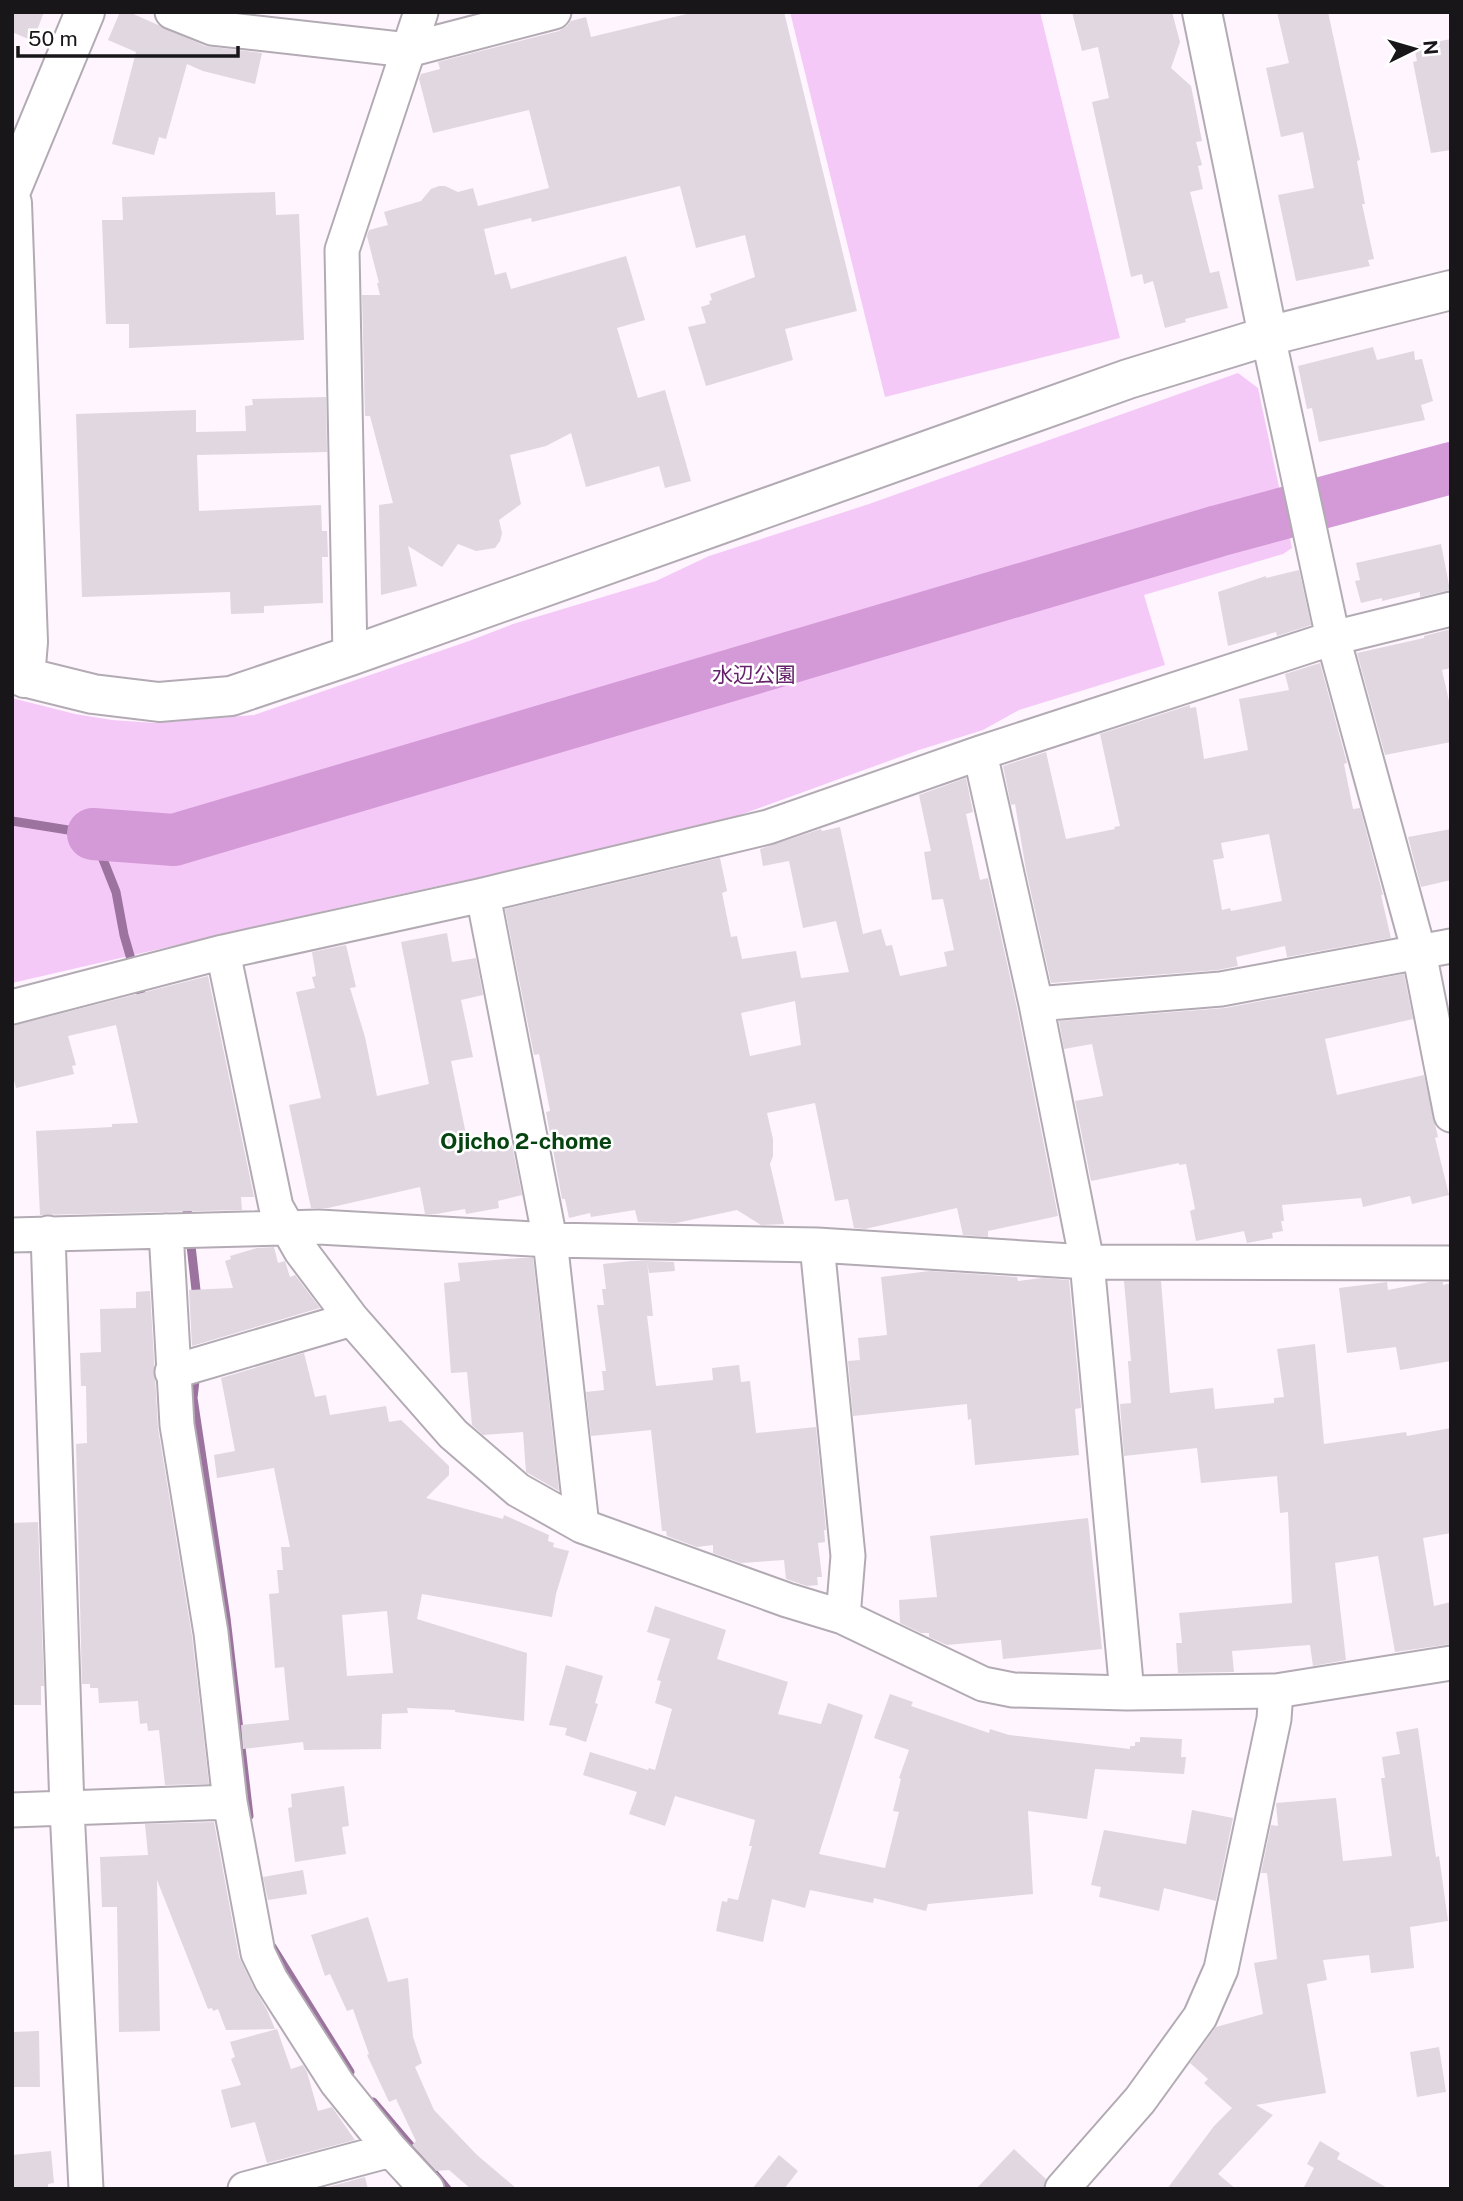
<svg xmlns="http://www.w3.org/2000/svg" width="1463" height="2201" font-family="'Public Sans','Noto Sans JP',sans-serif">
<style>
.green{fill:#f5c9f7}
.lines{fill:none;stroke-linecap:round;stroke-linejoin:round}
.stream{stroke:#9c729e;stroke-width:9}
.river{stroke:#d49ad7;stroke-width:52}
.building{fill:#e0d7e0;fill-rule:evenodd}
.street-casing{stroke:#b3abb3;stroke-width:37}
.secondary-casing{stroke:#b3abb3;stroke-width:42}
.street{stroke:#fff;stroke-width:33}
.secondary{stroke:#fff;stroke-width:38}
.labels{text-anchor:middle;stroke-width:5;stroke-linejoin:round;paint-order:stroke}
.park-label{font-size:21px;fill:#65216a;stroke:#fff}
.neighbourhood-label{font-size:23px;font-weight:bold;fill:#074310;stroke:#fff}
</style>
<rect width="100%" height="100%" fill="#fef5fe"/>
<!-- green -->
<path class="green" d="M790 12H1040L1120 338 885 397Z
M1238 373 1258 388 1292 548 1283 554 1144 595 1165 665 1019 710 983 730 919 750 737 816 624 847 503 875 461 881 355 904 12 983V698L75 714 112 720 155 723 254 715 469 641 513 624 656 581 709 556 869 504Z"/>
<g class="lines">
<!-- stream -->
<path class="stream" d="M12 821 93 834 116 892 124 935 144 1004
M186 1201 197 1299
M196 1372 193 1398 226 1618 249 1816
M272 1947 350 2072
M373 2102 447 2189"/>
<!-- river -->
<path class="river" d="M93 834 174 840 1218 531 1451 468"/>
</g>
<!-- building -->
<path class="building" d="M12 12H44L33 41 12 32Z
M120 12H129L205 46 262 53 255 84 203 71 187 64 166 139 159 137 154 155 112 144 136 52 108 40Z
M695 12H784L857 311 785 329 793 360 706 386 688 327 706 323 701 307 710 304 709 301 712 300 710 294 755 277 745 235 696 248 680 186 532 222 531 218 484 229 495 275 506 272 511 289 626 256 645 320 617 328 638 398 665 390 691 481 665 488 659 466 586 487 571 433 546 446 510 455 521 504 499 520 502 533 500 541 495 548 476 551 458 544 442 567 408 546 417 586 381 595 379 505 393 503 370 416H365L362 295H380L377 283H379L367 236 369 230 388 225 384 212 421 201 431 189 439 186H445L458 192 473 188 478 206 549 188 529 110 433 133 419 79 421 74 440 69 438 62 559 31 567 26 571 21 586 17 591 37Z
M1072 12H1172L1180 42 1171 68 1191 86 1202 141 1196 142 1202 165 1198 166 1203 189 1190 192 1210 273 1219 271 1228 308 1185 319 1186 322 1165 328 1153 281 1144 284 1142 274 1131 277 1092 102 1109 98 1098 47 1082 51Z
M1277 12H1328L1360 160 1357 161 1365 204H1362L1374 259 1368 260 1370 266 1296 281 1278 195 1314 188 1303 132 1281 137 1266 68 1289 63Z
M1451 39V150L1431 153 1413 62 1417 61 1414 46Z
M275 192 276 215 299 214 304 340 129 348V324H106L102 220H123L122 197Z
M1373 347 1377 360 1414 351 1415 360 1422 359 1433 401 1421 405 1425 420 1319 442 1312 408 1307 409 1298 366Z
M326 397 327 452 197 455 199 511 321 505 322 531H327L328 557H322L323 603 264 606V613L231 614 230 592 82 597 76 414 196 410V432L246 431 245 406 253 405 252 399Z
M1441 544 1450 590 1420 597V592L1382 601V598L1361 603 1355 581 1360 580 1356 563Z
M1299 570 1311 625 1277 636 1276 632 1228 646 1218 592 1266 576V578Z
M1451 629V668L1442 670 1451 710V742L1385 755 1357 653 1424 638V636Z
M1320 663 1347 763 1344 764 1353 809 1360 808 1383 895H1381L1391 938 1287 957 1285 946 1236 957 1238 966 1218 970 1051 983 1026 870 1015 804 1011 805 1003 766 1046 752 1066 839 1115 829 1114 827 1120 826 1100 734 1190 705V708L1196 707 1204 759 1248 750 1239 699 1289 690 1285 674ZM1269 834 1282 901 1231 911 1230 908 1222 910 1213 860 1224 858 1221 843Z
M966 778 973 812 966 814 980 880 988 878 1017 1008 1058 1216 988 1231V1237L963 1235 957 1208 865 1229 854 1228 848 1199 835 1201 815 1103 767 1113 773 1139V1156L770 1164 784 1224 761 1225 737 1210 676 1223 638 1222 635 1210 591 1217 590 1213 569 1218 565 1199H562L546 1112 550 1111 539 1054 534 1055 505 909 720 858 727 891 722 893 731 937 737 936 742 959 796 951 801 978 849 972 836 921 803 928 789 861 763 866 760 849 821 829 822 831 840 827 863 934 881 929 886 946 892 945 900 976 947 966 944 952 954 950 943 899 932 900 924 852 931 851 919 795ZM795 1001 801 1045 750 1056 741 1013Z
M1451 829V880L1421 887 1408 837Z
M447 933 452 962 476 958 483 995 461 1000 473 1057 451 1061 469 1149 503 1144 504 1147 512 1145 522 1195 498 1201 499 1208 466 1214 465 1209 436 1214H425L420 1187 328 1208H311L289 1105 321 1098 296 992 315 988 312 977 316 976 312 952 346 945 356 987 350 988 365 1037 377 1096 429 1084 401 942Z
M1404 974 1413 1019 1325 1039 1337 1095 1424 1075 1438 1137 1435 1138 1449 1195 1412 1204 1410 1196 1363 1207 1361 1198 1282 1205 1284 1221H1281L1283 1231 1272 1233 1273 1238 1247 1243 1244 1231 1196 1241 1190 1211 1195 1209 1186 1164 1179 1165V1163L1091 1181 1075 1101 1103 1096 1092 1044 1064 1049 1059 1021 1225 1008Z
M208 976 254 1197H241L242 1210 40 1215 36 1131 112 1127V1124L138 1123 116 1025 68 1036 76 1065 72 1066 74 1074 16 1088 12 1073V1026Z
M274 1247 278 1263 285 1261 290 1277 295 1275 320 1308 192 1346 189 1290 233 1288 225 1261 231 1259 230 1256 257 1248Z
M521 1258H533L559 1491 526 1472 523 1432 483 1435 472 1425 467 1372 451 1373 444 1283 460 1281 458 1263Z
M631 1261H647L653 1316H647L656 1386 713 1380 712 1368 739 1365 741 1382 750 1381 756 1433 816 1427 826 1530H824L825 1542 818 1543 822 1577H817L818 1585 807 1586 786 1579 784 1560 741 1563 713 1553V1545L697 1547 667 1536 666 1531H662L651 1430 591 1436 586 1392 604 1390 602 1371H606L597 1305H604L602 1289H606L603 1264Z
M647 1261 674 1262 675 1271 649 1273Z
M930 1271 1017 1277 1018 1281 1042 1278 1069 1280 1081 1408 1075 1409 1079 1455 975 1465 971 1419 968 1420 967 1404 853 1416 848 1361 860 1360 858 1338 887 1335 881 1277Z
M1124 1281H1161L1170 1393 1213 1388 1215 1409 1274 1403V1398L1284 1397 1277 1349 1315 1344 1324 1444 1406 1432 1407 1436 1451 1428V1533L1423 1538 1434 1606 1451 1602V1644L1395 1652 1378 1556 1335 1563 1346 1660 1313 1666 1310 1645 1296 1646 1232 1651 1234 1672 1178 1673 1176 1643H1182L1179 1613 1292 1603 1288 1512 1280 1513 1277 1476 1201 1483 1197 1448 1124 1456 1120 1404 1131 1403 1128 1361H1131Z
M1387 1282 1388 1290 1429 1282H1443V1285L1451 1283V1361L1400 1370 1396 1347 1347 1353 1339 1288Z
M150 1291 158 1428 192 1636 209 1784 165 1785 159 1730 148 1731 147 1723 140 1724 138 1701 99 1703 98 1688H90V1684H82L76 1444 87 1443 86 1386H81L80 1353 101 1352 100 1309 136 1308V1292Z
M304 1353 315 1397 326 1395 330 1415 386 1406 389 1422 401 1420 449 1466V1475L426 1498 503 1519 504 1515 549 1535 548 1541 554 1543 553 1547 569 1551 556 1594 552 1617 422 1594 417 1619 527 1653 524 1721 455 1712V1710L407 1708 408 1713 382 1714 381 1749 304 1750 303 1742 243 1749 241 1725 289 1720 284 1667 275 1668 269 1594 279 1593 277 1570H283L281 1547H290L274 1468 217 1478 214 1455 235 1451 221 1378ZM387 1611 393 1673 347 1676 342 1615Z
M1088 1518 1102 1649 1003 1659 1001 1640 947 1645 929 1637V1633H921L900 1623 899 1600 937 1597 930 1536Z
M38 1522 44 1686H41V1705H12V1523Z
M655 1606 726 1630 717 1659 788 1682 778 1714 821 1724 828 1703 863 1715 819 1854 885 1868 899 1812 893 1811 901 1779 899 1778 909 1750 874 1738 890 1694 913 1702 911 1706 989 1733 990 1729 1009 1735 1130 1749V1746H1135V1742H1140V1737L1182 1739 1181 1757H1186L1184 1774 1095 1769 1087 1819 1028 1811 1033 1894 928 1904 926 1911 874 1898 873 1903 810 1890 805 1908 772 1899 763 1942 716 1931 722 1901 727 1902 728 1898 738 1900 752 1846H749L755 1820 675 1796 665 1826 629 1814 637 1792 583 1775 590 1752 648 1770 649 1768 655 1770 672 1709 655 1703 661 1681 657 1680 670 1639 647 1632Z
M566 1665 603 1676 595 1703 598 1704 586 1742 565 1735 567 1728 549 1725Z
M1418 1728 1436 1857 1439 1856 1448 1921 1410 1927 1414 1968 1371 1973 1369 1955 1323 1960 1327 1980 1307 1984 1326 2093 1256 2105 1273 2115 1218 2174 1236 2189H1167L1214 2126 1232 2108 1204 2083 1208 2079 1190 2063 1216 2027 1263 2014 1254 1963 1277 1959 1267 1873H1261L1271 1825 1278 1826 1276 1803 1336 1798 1343 1861 1392 1856 1381 1778H1385L1382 1757 1400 1754 1396 1732Z
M344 1786 349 1826 342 1827 346 1854 295 1862 288 1808 292 1807 291 1794Z
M1192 1810 1233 1818 1216 1901 1164 1888 1159 1911 1099 1897 1101 1887 1091 1885 1104 1830 1186 1844Z
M214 1822 239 1957 254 1988 267 2010 275 2029 226 2030 218 2009 213 2011 212 2008 208 2009 157 1880 160 2031 119 2032 117 1907H102L100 1857 148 1855 145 1824Z
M303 1870 307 1894 268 1900 263 1877Z
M368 1917 388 1982 408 1978 413 2037 422 2063 415 2067 434 2110 477 2155 517 2189H471L449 2170 436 2171 412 2145 416 2141 396 2099 389 2102 367 2055 369 2054 353 2009 347 2011 330 1974 325 1976 311 1935Z
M277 2029 291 2069 303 2065 307 2072 318 2111 332 2107 355 2140 267 2163 255 2122 231 2128 221 2090 241 2085 231 2059 235 2057 230 2042Z
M39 2031 40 2087H12V2032Z
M1439 2047 1446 2092 1417 2097 1410 2052Z
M1320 2141 1340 2153 1337 2159 1389 2189H1303L1314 2168 1307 2164Z
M1014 2149 1046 2179 1043 2189H976Z
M51 2151 54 2183 48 2184V2189H12V2155Z
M779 2155 798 2171 784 2189H752Z
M365 2177 368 2189H321Z"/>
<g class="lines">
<defs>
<path id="street" d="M172 12 212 28 408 50 554 12
M1268 336 1333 638 1419 952 1451 1115
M350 656 342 250 421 12
M980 753 1036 1004 1087 1262 1127 1693
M483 895 550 1240 582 1526
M223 952 276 1207 301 1251 352 1319 453 1434 518 1490 582 1526 787 1600 843 1617 983 1684 1013 1690 1127 1693 1276 1691 1451 1663
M1036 1004 1221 989 1451 946
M12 1007 223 952 483 895 768 827 980 753 1333 638 1451 609
M166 1231 177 1425 211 1633 230 1802 258 1953 271 1980 337 2083 391 2150 427 2189
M48 1233 67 1809 86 2189
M12 1235 319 1227 550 1240 817 1245 1087 1262 1451 1263
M817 1245 848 1556 843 1617
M172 1372 352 1319
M12 1810 230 1802
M245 2189 391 2150
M1062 2189 1140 2100 1200 2017 1221 1969 1274 1719 1276 1691"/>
<path id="secondary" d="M1202 12 1268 336
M12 188 85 12
M12 203 28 642 25 678
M12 674 93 694 159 702 231 696 350 656 1128 379 1268 336 1451 290"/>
</defs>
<!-- street casing -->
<use href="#street" class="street-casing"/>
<!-- secondary casing -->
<use href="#secondary" class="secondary-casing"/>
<!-- street -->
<use href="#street" class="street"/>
<!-- secondary -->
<use href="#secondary" class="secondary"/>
</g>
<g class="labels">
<!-- park labels -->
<g class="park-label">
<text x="754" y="682">水辺公園</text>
</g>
<!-- neighbourhood labels -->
<g class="neighbourhood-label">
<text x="526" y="1149">Ojicho 2-chome</text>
</g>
</g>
<!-- border -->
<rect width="1463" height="2201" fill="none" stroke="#191619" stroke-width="28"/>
<!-- north arrow -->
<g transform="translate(1414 49) rotate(85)" stroke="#ffffff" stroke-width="5" paint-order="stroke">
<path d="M0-5L12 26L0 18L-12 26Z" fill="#191619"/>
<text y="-10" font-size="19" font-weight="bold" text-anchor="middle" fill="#191619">N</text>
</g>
<!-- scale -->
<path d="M18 46v10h220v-10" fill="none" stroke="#191619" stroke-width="3.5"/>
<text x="28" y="46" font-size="21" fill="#191619" stroke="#ffffff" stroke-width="5" paint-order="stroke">50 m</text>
</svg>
